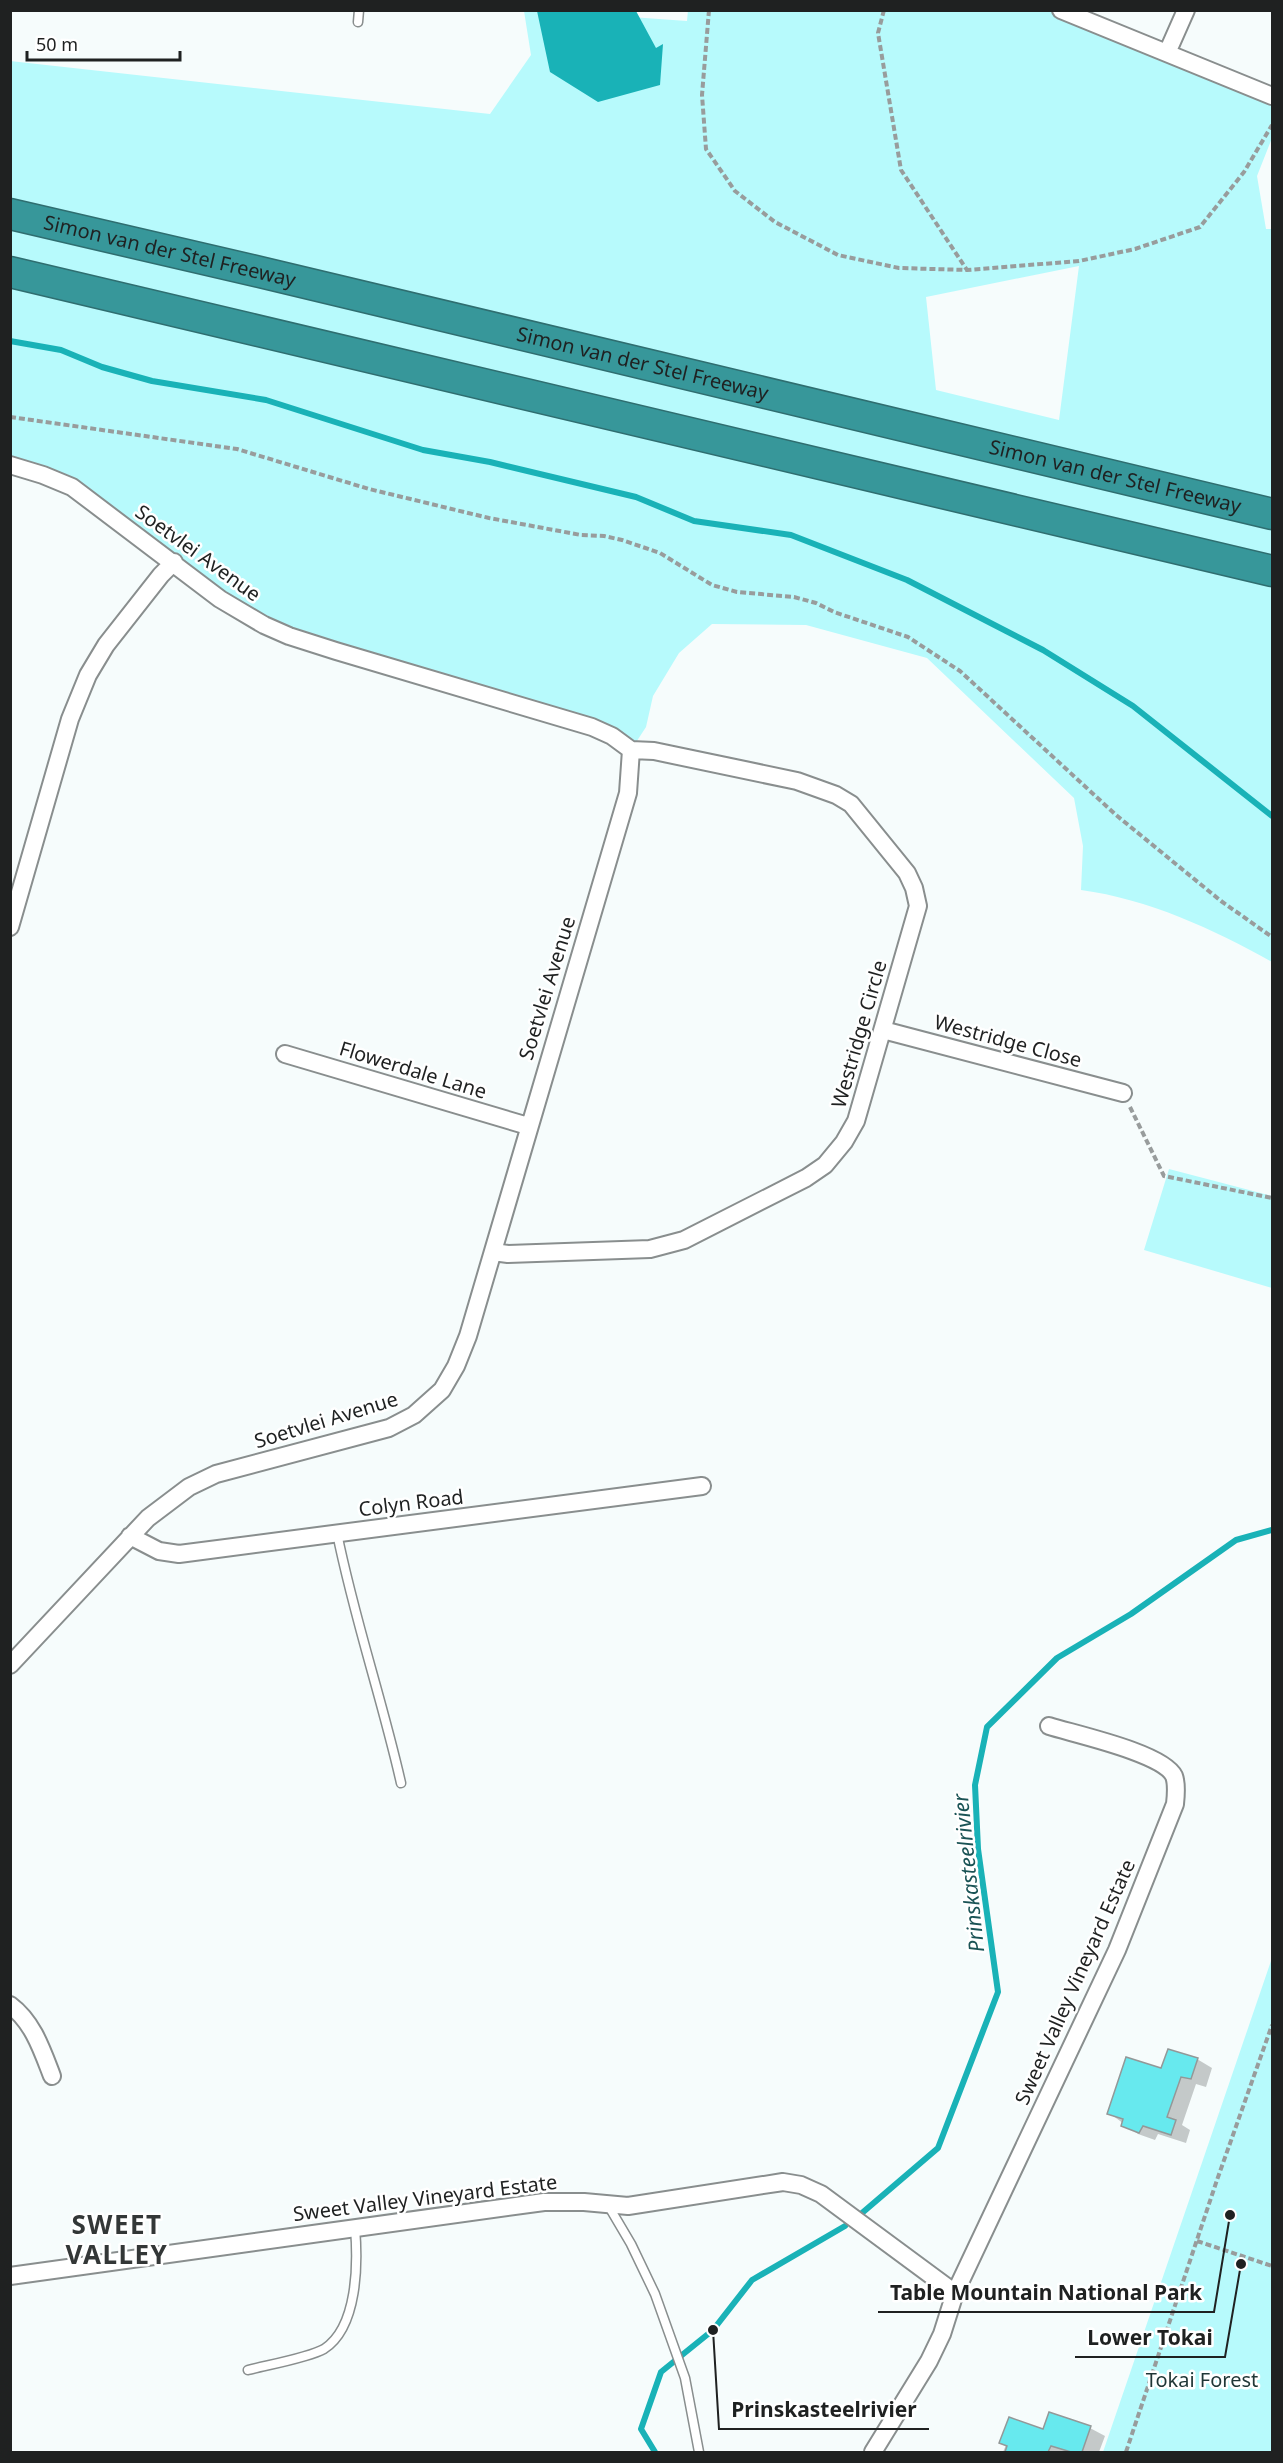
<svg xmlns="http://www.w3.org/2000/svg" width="1283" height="2463" font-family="'Noto Sans',sans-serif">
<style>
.green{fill:#b7fafc;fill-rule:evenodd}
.water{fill:#19b2b7}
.shadow{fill:#0003}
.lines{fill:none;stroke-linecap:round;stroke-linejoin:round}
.stream{stroke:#19b2b7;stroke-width:6}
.building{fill:#67e9ee;stroke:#939898;stroke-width:1.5}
.lane-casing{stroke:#898e8e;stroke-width:11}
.street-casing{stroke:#898e8e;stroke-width:20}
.highway-casing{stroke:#2f6e70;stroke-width:33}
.path{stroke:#989c9c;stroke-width:4;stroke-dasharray:6 3;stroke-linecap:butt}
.lane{stroke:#fff;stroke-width:8}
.street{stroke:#fff;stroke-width:16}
.highway{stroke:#37979a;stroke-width:30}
.labels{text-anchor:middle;stroke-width:5;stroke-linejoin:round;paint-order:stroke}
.street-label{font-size:20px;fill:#1f2121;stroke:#fff}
.park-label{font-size:20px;fill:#1f3636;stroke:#fff}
.water-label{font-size:21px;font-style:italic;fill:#1a5355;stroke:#fff}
.district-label{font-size:26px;font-weight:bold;letter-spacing:1.5px;fill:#333737;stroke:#fff}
.leader{fill:none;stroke:#1f2121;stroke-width:2}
.callout-dot{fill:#1f2121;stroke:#fff;stroke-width:2}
.callout-label{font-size:21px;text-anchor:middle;font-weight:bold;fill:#1f2121;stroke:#fff;stroke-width:5;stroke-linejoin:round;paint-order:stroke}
</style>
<rect width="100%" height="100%" fill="#f6fcfc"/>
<!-- green -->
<path class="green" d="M688 10H1061L1272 96V138L1257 176 1266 229H1272V962C1213 929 1148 899 1081 890L1083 846 1074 798 927 658 806 625 712 624 679 653 653 696 646 727 631 750 612 736 264 625 72 487 11 465 10 61 490 114 531 55 524 11H629L631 17 687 21ZM1079 266 1059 420 936 390 926 297Z
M1169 1169 1272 1196V1288L1144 1250Z
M1272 1958V2452H1103Z"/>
<!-- water -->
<path class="water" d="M537 11H636L656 48 663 44 660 85 598 102 550 72Z"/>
<!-- shadow -->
<path class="shadow" d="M1197 2059 1212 2068 1206 2087 1196 2084 1182 2125 1190 2130 1186 2143 1158 2134 1155 2140 1138 2134 1109 2113 1161 2069Z
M1090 2428 1105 2436 1099 2452H1003L1006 2445 1044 2431Z"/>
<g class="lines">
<!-- stream -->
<path class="stream" d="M10 341 61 350 102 367 152 381 266 400 423 450 490 462 636 497 694 521 791 535 907 580 1043 650 1133 706 1272 816
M862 2213 938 2148 998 1992 978 1849 975 1785 987 1727 1057 1658 1131 1614 1236 1540 1272 1530
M655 2452 641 2429 661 2372 713 2330 752 2280 845 2226"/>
</g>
<!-- building -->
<path class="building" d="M1168 2049 1198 2058 1191 2079 1181 2077 1167 2117 1176 2120 1171 2135 1143 2126 1139 2133 1121 2126 1123 2119 1107 2114 1126 2057 1161 2068Z
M1049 2412 1091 2426 1082 2452H1071L1051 2446 1048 2452H1005L1007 2446 999 2443 1009 2417 1043 2429Z"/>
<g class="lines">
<defs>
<path id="lane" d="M358 22 359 10
M337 1533C354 1618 382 1699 401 1783
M608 2205 631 2244 655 2294 685 2378 699 2452
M248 2370C267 2365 308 2358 324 2349 358 2327 358 2263 355 2228"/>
<path id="street" d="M1061 10 1272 96
M1167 53 1186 10
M10 465 43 475 72 487 220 599 264 625 289 636 336 651 592 727 612 736 631 750
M10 927 70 719 88 675 106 645 161 575 174 562
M883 1030 1123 1093
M285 1054 528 1126
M493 1252 508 1254 650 1249 684 1240 806 1178 825 1165 844 1142 856 1121 918 906 914 888 907 873 851 804 836 795 797 781 654 751 631 750
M130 1536 159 1551 179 1554 702 1486
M10 1665 148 1518 189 1487 216 1474 389 1428 414 1415 442 1390 456 1366 468 1336 628 793 631 750
M10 2005C33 2022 42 2050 52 2076
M10 2276 544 2202H584L628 2206 783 2182 801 2185 821 2194 955 2293
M873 2452 929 2361 942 2334 955 2293 1117 1950 1175 1804C1176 1795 1177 1784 1174 1776 1163 1753 1074 1734 1049 1726"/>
<g id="highway">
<path id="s1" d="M10 214 264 273 1272 514"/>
<path d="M10 272 1272 571"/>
</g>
</defs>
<!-- lane casing -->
<use href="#lane" class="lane-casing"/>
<!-- street casing -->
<use href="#street" class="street-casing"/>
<!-- highway casing -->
<use href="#highway" class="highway-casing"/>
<!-- path -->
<path class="path" d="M709 10 702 95 706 149 735 191 775 222 838 255 899 268 967 270 1079 261 1135 249 1200 227 1244 172 1272 125
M884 10 878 33 901 170 967 270
M10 417 237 449 369 489 489 518 581 535 604 536 622 540 660 553 712 585 737 592 794 597 816 603 834 612 908 637 960 671 1116 815 1221 901 1272 937
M1130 1107 1164 1176 1272 1198
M1197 2241 1272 2266
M1126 2452 1217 2180 1272 2025"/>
<!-- lane -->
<use href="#lane" class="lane"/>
<!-- street -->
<use href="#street" class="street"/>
<!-- highway -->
<use href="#highway" class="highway"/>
</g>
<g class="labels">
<!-- street labels -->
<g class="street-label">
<text dy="7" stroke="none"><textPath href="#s1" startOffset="164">Simon van der Stel Freeway</textPath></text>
<text dy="7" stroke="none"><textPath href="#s1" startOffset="650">Simon van der Stel Freeway</textPath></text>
<text dy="7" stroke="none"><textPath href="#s1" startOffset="1136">Simon van der Stel Freeway</textPath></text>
<text transform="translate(198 553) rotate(36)" y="7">Soetvlei Avenue</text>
<text transform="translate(547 988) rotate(-73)" y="7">Soetvlei Avenue</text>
<text transform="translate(859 1034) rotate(-74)" y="7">Westridge Circle</text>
<text transform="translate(1008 1041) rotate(15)" y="7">Westridge Close</text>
<text transform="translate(413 1070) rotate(17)" y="7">Flowerdale Lane</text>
<text transform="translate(326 1420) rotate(-17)" y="7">Soetvlei Avenue</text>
<text transform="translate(411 1503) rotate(-7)" y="7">Colyn Road</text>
<text transform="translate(1075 1982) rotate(-66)" y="7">Sweet Valley Vineyard Estate</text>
<text transform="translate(425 2198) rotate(-7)" y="7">Sweet Valley Vineyard Estate</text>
</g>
<!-- park labels -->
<g class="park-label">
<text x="1202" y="2387">Tokai Forest</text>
</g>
<!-- water labels -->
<g class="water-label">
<text transform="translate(969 1873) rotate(-96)" y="7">Prinskasteelrivier</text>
</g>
<!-- district labels -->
<g class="district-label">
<text x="117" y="2234">SWEET<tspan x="117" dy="30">VALLEY</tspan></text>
</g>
</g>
<!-- callouts -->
<path class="leader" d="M1230 2215L1214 2312H878M1241 2264L1225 2357H1075M713 2330L719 2429H929"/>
<g class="callout-dot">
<circle cx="1230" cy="2215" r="6"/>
<circle cx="1241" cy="2264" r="6"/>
<circle cx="713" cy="2330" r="6"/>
</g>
<g class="callout-label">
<text x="1046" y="2300">Table Mountain National Park</text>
<text x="1150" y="2345">Lower Tokai</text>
<text x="824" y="2417">Prinskasteelrivier</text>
</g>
<!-- border -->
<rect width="1283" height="2463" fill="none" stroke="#1f2121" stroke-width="24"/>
<!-- scale -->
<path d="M27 51v9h153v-9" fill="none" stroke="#1f2121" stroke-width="3"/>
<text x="36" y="51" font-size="18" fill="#1f2121" stroke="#ffffff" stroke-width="4.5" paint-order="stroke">50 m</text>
</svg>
